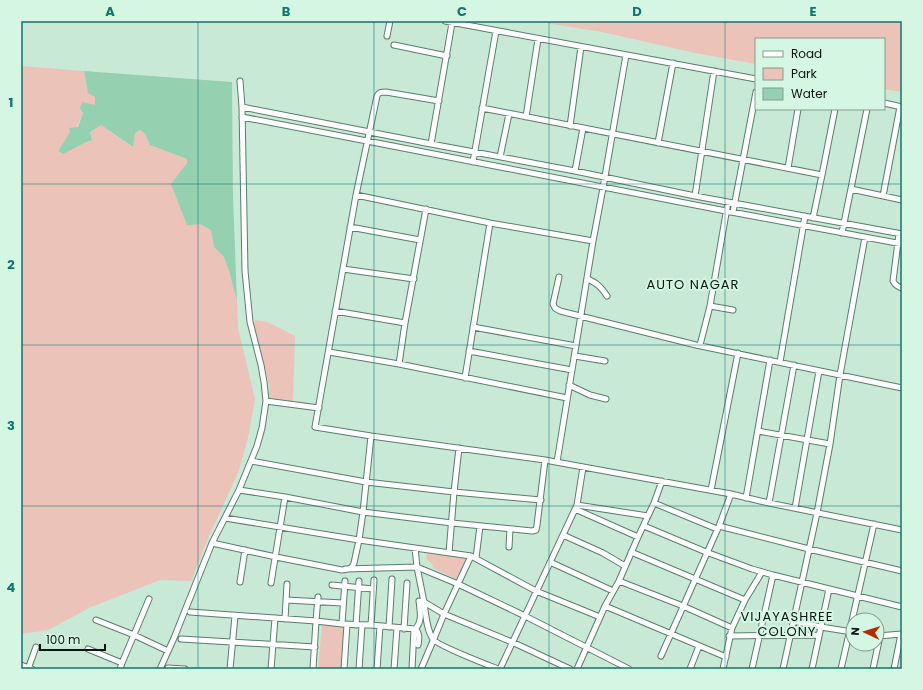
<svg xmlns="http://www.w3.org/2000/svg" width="923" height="690" font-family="Poppins,sans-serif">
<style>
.green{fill:#ecc3b9}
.water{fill:#95d1b1}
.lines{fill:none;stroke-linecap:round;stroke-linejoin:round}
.minor-casing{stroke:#5d7c6b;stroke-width:7}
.minor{stroke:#fff;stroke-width:5}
.grid{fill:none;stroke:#0f766e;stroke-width:1;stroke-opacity:0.55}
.labels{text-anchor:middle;stroke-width:4;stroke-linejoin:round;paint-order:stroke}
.neighbourhood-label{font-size:13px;letter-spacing:1px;fill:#09150f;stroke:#d4f6e3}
.neatline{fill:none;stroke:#0f766e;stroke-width:1.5}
.grid-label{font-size:13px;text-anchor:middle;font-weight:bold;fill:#0f766e}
</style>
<rect width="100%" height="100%" fill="#c7e9d6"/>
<!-- green -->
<path class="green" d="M534 21H902V92L884 89V39H756V64L695 53 602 32Z
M21 66 84 71 88 92 95 97V105L83 113 77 127 70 132 58 151 62 154C73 150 82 143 92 140L90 132 101 125 132 147 135 133 140 130 145 134 150 145 187 159 200 224 211 230 214 247 224 257 229 271 237 301 238 328 255 399 248 438 238 473 209 536 191 581 160 580 91 607 48 630 21 634Z
M255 320C271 321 282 330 295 336L293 402 269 399V385L254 324Z
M427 554H429L465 558 466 560 457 577 456 579 433 568C433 563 429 562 426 558Z
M322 624 346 626 342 669H318Z"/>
<!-- water -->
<path class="water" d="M84 71 232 82 233 196 237 301 229 271 224 257 214 247 211 230 200 224 187 225 171 184 187 163V159L150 145 145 134 140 130 135 133 133 147 101 125 90 132 92 140C82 143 73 150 63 154L58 151 70 132 69 128 78 127 83 113 80 108 82 102 95 105V97L88 93Z"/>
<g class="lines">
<defs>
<path id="minor" d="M445 21 756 79
M387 36 390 21
M394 45 447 56
M439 101 386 92C381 92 379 92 377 96L356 195 315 427 371 436 545 460 731 494 769 503 902 530
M884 103 902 107
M242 107 431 144 474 152 575 171 695 196 902 234
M482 108 822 175
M242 117 367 141 726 211 902 244
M526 117 538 39
M570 126 581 47
M658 143 673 63
M431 144 452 23
M500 157 509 114
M473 162 496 31
M788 168 798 109
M575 171 583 128
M851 189 902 200
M356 195 490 223 593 241
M695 196 714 71
M883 196 900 107
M733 212 756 92
M813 218 822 175 835 109
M350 227 420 240
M842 233 867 109
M899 234 893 281C895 285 898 287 902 288
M343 269 414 279
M559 277 553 304 555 308 560 311 696 345 902 388
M588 279C598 284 601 287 607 296
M710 306 733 310
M335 311 405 323
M473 327 576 346
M700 345 710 306 728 202
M469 351 572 370
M329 352 399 364 567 398
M575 356 605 361
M780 362 805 216
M399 364 405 323 426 209
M465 378 490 223
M569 385 590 395 606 399
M266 401 319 408
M758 431 830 444
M251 461 366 482 454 492 541 500
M557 462 593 241 603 188 626 55
M239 490 285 497 363 512 452 523 532 531 536 530 537 525 545 460
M711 490 738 353
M746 498 770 360
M654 503 717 529
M769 503 794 365
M577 505 648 516
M795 508 819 371
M575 509 638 537
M225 518 359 540 471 556 536 591 600 617
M644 526 706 552 752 569 773 575 902 607
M719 526 809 549 902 571
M563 535 603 553 625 566
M212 543 276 557 342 570 349 569 352 567 354 563 359 540 363 512 371 436
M509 547 510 529
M415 548 417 567 424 602 444 614 512 642 570 669
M631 552 745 600
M449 553 454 492 459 448
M476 558 480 526
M550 562 613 591
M345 569 417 567 458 584 525 616 629 669
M619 581 683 606 732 628
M240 582 245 550
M271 583 285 497
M332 585 373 589
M286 600 343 603
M424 602C426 614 426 629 433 639 436 645 488 665 498 669
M605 606 726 657
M190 612 316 621 318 597
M285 619 287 584
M96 620 134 635 168 651
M793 621 821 627 852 632
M342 624 345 581
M356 625 359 581
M371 625 374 580
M389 627 392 579
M404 629 407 583
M415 629C423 622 420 610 419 601
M729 636 819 635
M878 636 902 634
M181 639 315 647
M88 649 122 663
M661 656 719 526 731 494
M21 665 32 669
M168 668 185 669
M28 669 36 647
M120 669 122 663 149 599
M160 669 174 638 212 543 239 490 257 446 262 428 266 401 264 382 261 365 250 322 245 271 242 107 240 81
M230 669 235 616
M271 669 275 618
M313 669 316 621 342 624 371 625 415 629C420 633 419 639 418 645
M344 669 347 624
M359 669 362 625
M377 669 380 626
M394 669 397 628
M412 669 414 629
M421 669 433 641 444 614 471 556
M500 669 577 505 583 467
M577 669 605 606 619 581 638 537 654 503 662 481
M690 669 699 646
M723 669 732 628 745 600 762 572
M752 669 773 575
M783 669 817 513 830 444 840 375 865 237
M812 669 829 589
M841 669 874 524
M873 669 880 636
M894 669 901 634"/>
</defs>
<!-- minor casing -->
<use href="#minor" class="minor-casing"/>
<!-- minor -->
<use href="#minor" class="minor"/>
</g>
<!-- grid -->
<path class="grid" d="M198 21V669M374 21V669M549 21V669M725 21V669M21 184H902M21 345H902M21 506H902"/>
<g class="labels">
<!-- neighbourhood labels -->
<g class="neighbourhood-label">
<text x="693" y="289">AUTO NAGAR</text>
<text x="787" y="621">VIJAYASHREE<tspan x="787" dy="15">COLONY</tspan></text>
</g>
</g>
<!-- border -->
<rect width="923" height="690" fill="none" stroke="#d4f6e3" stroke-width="44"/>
<!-- legend -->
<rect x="755" y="38" width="130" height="72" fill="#d4f6e3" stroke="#839c8e"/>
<rect x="763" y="51" width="20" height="6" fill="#ffffff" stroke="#839c8e"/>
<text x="791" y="58" font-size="12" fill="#09150f">Road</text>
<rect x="763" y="68" width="20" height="12" fill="#ecc3b9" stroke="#839c8e"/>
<text x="791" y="78" font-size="12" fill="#09150f">Park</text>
<rect x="763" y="88" width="20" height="12" fill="#95d1b1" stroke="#839c8e"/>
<text x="791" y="98" font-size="12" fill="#09150f">Water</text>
<!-- north arrow -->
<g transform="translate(865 632) rotate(274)"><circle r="19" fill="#d4f6e3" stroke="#839c8e"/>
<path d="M0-3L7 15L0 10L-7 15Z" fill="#b52b00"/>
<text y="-6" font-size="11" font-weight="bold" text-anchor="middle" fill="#09150f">N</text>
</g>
<!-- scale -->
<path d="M40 644v6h65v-6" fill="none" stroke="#09150f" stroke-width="2"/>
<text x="46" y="644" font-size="12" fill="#09150f" stroke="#d4f6e3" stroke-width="3" paint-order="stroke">100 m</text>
<rect x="22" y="22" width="879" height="646" class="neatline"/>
<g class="grid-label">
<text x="110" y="16">A</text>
<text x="286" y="16">B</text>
<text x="462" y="16">C</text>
<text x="637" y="16">D</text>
<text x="813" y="16">E</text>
<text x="11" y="107">1</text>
<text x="11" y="269">2</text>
<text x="11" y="430">3</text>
<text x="11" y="592">4</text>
</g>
</svg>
